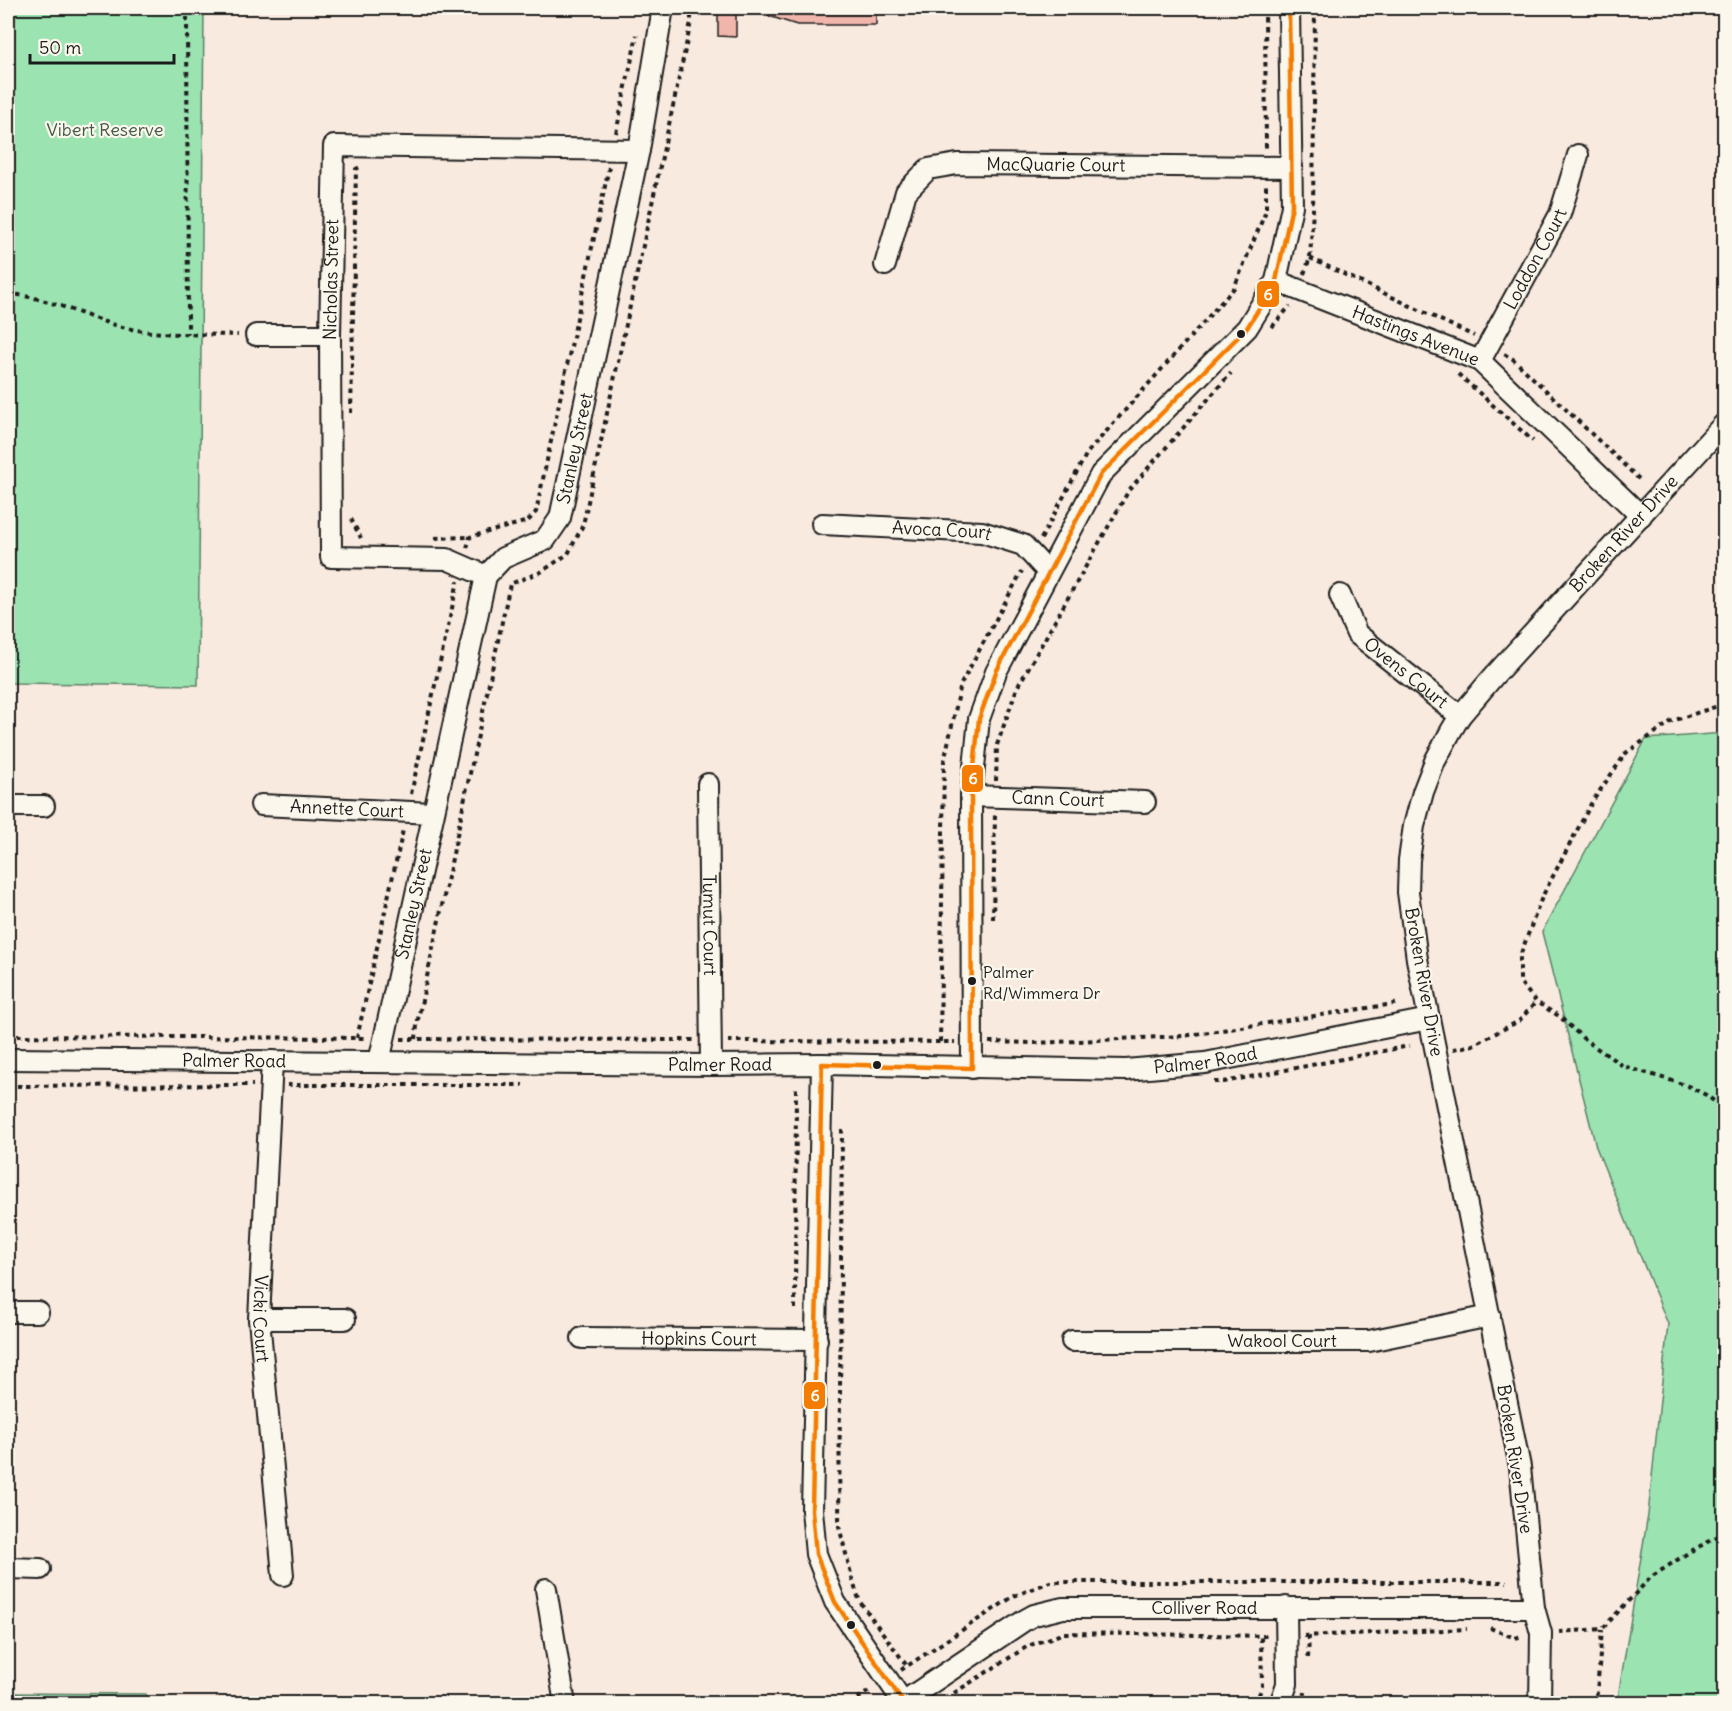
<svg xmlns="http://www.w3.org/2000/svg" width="1732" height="1711" font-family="Delius,sans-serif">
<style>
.green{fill:#9be3b1;stroke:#5c8066;stroke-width:1.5}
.building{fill:#f0b5ab;stroke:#1c1c1c;stroke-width:1.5}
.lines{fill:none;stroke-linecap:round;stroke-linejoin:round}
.street-casing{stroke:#1c1c1c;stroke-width:24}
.path{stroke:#1c1c1c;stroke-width:4;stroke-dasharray:4.5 4.5;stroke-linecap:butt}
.street{stroke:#fbf7ec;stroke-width:20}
.bus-1-casing{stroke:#fbf7ec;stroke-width:9}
.bus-1{stroke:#f47d01;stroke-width:4.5}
.bus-dot{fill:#1c1c1c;stroke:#fbf7ec;stroke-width:2}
.labels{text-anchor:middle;stroke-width:4.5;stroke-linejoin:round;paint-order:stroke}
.bus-label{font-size:16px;fill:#1c1c1c;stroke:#fbf7ec;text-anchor:start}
.park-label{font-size:18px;fill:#425849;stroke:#fbf7ec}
.street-label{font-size:18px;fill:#1c1c1c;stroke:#fbf7ec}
.line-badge{stroke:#fbf7ec;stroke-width:2}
.badge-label{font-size:16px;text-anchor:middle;font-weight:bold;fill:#fff}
</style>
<rect width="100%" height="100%" fill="#f9eadf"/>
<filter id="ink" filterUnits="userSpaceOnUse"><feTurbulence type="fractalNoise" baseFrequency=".0167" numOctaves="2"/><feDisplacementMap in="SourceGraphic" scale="12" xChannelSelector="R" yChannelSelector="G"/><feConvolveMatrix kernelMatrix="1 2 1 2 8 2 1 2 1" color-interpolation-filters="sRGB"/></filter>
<g filter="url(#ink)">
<!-- green -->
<path class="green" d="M8 8H204L198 685 8 683Z
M1724 733V1703H1617L1648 1515 1668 1324 1596 1147 1542 932 1646 739Z
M8 1693 146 1694 145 1703 8 1704Z"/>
<!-- building -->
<path class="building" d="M718 8H736V37L718 36Z
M753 8H876V25H797L753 11Z"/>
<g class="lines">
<defs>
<g id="street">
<path id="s1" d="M885 265 906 192 928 169 957 164 1292 167"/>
<path id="s2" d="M1276 281 1480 361 1641 516"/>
<path d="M256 335H330"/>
<path id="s3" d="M1480 361 1560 214 1578 155"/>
<path id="s4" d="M822 524 982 532 1023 545 1048 572"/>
<path id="s5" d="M486 576 447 559 331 557 330 335 334 146 639 150"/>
<path id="s6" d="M1340 595 1357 634 1460 716"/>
<path id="s7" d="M708 784 711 1065"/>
<path id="s8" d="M971 796 1145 802"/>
<path id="s9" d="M261 805 433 813"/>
<path d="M8 806H44"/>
<path id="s10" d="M8 1059 711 1065 822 1064 1126 1070 1205 1063 1429 1019"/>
<path id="s11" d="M272 1061 259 1319 283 1575"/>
<path id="s12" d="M379 1062 486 576 503 558 545 540 560 518 639 150 663 8"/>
<path d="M822 1064 812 1510 816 1554 835 1602 903 1702"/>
<path d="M972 1068 971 796 979 719 996 672 1101 474 1247 328 1276 281 1292 206 1289 8"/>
<path d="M8 1312H38"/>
<path d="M259 1319H345"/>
<path id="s13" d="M582 1338 817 1340"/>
<path id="s14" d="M1072 1341H1369L1490 1316"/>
<path d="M8 1568 40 1569"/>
<path d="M546 1589 565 1704"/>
<path id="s15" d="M900 1704 1025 1620 1034 1615 1063 1608H1534"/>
<path d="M1280 1704 1287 1684 1286 1607"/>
<path id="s16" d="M1540 1704 1541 1633 1534 1608 1520 1467 1417 959 1408 892 1409 860 1414 826 1423 792 1435 761 1451 731 1460 716 1493 677 1724 424"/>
</g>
</defs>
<!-- street casing -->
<use href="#street" class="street-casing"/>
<!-- path -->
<path class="path" d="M187 8 188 334
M1265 8 1266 151
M616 133 637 35
M1310 258 1474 336
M1304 274 1310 258 1313 209 1315 8
M8 294C45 296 82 316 118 326 156 336 199 334 238 335
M1272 327 1290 306
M1504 354 1513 359 1639 479
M1458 374 1533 441
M351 413 356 169 362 166
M351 519 361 538
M435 538 470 537
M1041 539 1087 453 1234 288 1266 211V185
M467 548 470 537 528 521 536 512 609 167
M1724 704 1672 721 1626 753 1592 802 1542 897 1520 956V982L1536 1002 1559 1016 1585 1040 1623 1066 1686 1085 1706 1095 1724 1109
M996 781 997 745 1017 688 1129 490 1231 373
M411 794 458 581
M993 919 995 815
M8 1036 367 1038
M357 1038 403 830
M401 1039 694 1040
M416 1039 417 1024 510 584 541 572 568 554 583 525 691 22V8
M728 1041 955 1042
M940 1042 944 762 961 684 1022 571
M989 1042 1035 1043 1183 1036 1400 1003
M1453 1049 1473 1045 1519 1021 1536 1002
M1214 1082H1224L1409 1046
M287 1085H523
M8 1086 253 1085
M842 1129 839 1526 853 1582 860 1602 907 1666
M795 1309 796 1084
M1490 1628 1515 1638 1522 1636
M1559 1632 1602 1629 1651 1577 1691 1551 1724 1533
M1304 1636 1467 1629
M1308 1658 1309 1636
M901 1670 1014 1596 1050 1582H1507
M954 1693 1028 1646 1064 1633 1270 1636
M850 1704 872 1689
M1256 1704 1262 1686 1261 1636
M1304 1704 1305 1692
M1596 1704 1602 1630"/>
<!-- street -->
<use href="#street" class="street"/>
<defs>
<path id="bus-1" d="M822 1064 812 1510 816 1554 835 1602 903 1702
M822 1064 972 1068
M972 1068 971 796 979 719 996 672 1101 474 1247 328 1276 281 1292 206 1289 8"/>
</defs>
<!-- bus-1 casing -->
<use href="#bus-1" class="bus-1-casing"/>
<!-- bus-1 -->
<use href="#bus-1" class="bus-1"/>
</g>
</g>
<!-- markers -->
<g class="bus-dot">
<circle cx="1241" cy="334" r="5"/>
<circle cx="972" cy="981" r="5"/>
<circle cx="877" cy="1065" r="5"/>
<circle cx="851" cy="1625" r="5"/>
</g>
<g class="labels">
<!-- bus labels -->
<g class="bus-label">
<text x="983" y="978">Palmer<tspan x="983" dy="21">Rd/Wimmera Dr</tspan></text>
</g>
<!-- park labels -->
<g class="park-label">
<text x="105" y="136">Vibert Reserve</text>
</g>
<!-- street labels -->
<g class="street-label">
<text dy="6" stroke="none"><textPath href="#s1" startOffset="236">MacQuarie Court</textPath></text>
<text dy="6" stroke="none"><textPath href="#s3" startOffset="116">Loddon Court</textPath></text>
<text dy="6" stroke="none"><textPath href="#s5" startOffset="436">Nicholas Street</textPath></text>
<text dy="6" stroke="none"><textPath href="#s2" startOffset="150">Hastings Avenue</textPath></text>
<text dy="6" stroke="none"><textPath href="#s12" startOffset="666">Stanley Street</textPath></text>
<text dy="6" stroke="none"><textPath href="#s4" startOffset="120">Avoca Court</textPath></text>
<text dy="6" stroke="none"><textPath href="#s16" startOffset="1256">Broken River Drive</textPath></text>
<text dy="6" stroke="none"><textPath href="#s6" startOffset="105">Ovens Court</textPath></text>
<text dy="6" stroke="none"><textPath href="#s8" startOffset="87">Cann Court</textPath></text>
<text dy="6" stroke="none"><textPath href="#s9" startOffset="86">Annette Court</textPath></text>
<text dy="6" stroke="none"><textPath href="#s12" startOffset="162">Stanley Street</textPath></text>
<text dy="6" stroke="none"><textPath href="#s7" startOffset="141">Tumut Court</textPath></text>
<text transform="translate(1424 982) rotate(80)" y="6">Broken River Drive</text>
<text dy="6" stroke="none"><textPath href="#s10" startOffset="1198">Palmer Road</textPath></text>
<text dy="6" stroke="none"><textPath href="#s10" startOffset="226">Palmer Road</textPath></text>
<text dy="6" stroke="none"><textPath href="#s10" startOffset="712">Palmer Road</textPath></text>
<text dy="6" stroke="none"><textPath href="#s11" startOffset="258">Vicki Court</textPath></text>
<text dy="6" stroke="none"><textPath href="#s13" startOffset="117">Hopkins Court</textPath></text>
<text dy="6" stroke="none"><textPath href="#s14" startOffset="210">Wakool Court</textPath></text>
<text transform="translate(1515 1459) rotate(81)" y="6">Broken River Drive</text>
<text dy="6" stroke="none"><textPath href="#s15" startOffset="332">Colliver Road</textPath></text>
</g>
</g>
<g class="line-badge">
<rect x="1256" y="280" width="24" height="28" rx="6" fill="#f47d01"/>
<rect x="961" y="764" width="23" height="29" rx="6" fill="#f47d01"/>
<rect x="803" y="1381" width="23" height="29" rx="6" fill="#f47d01"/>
</g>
<g class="badge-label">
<text x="1268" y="300">6</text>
<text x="973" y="784">6</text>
<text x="815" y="1401">6</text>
</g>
<!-- margin -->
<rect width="1732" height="1711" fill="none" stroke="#fbf7ec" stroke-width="30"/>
<rect x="15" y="15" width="1702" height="1681" fill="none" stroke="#1c1c1c" stroke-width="2" filter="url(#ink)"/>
<!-- scale -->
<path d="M30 54v9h144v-9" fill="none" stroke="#1c1c1c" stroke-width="3"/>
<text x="39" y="54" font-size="18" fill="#1c1c1c" stroke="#fbf7ec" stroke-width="4.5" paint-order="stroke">50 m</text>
</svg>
